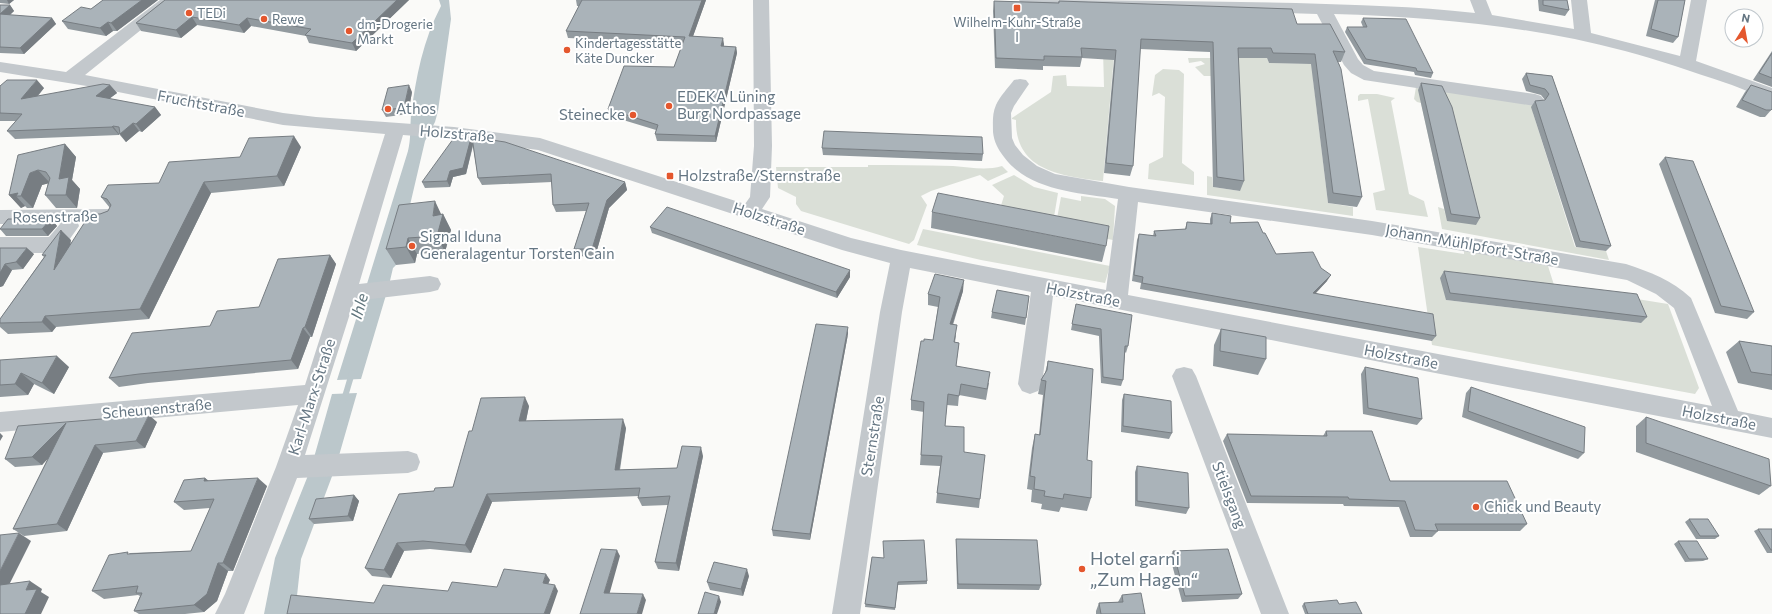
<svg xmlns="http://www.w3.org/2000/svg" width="1772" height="614" font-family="Commissioner,sans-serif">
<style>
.green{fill:#dadfd7}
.water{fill:#bbc7cb}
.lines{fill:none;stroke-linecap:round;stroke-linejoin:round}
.stream{stroke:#bbc7cb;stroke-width:6}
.minor{fill:#c3c8cc;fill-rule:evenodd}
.wall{fill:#929a9f}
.shaded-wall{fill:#777d82}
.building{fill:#aab3b9;stroke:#777d82}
.poi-dot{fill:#e4572e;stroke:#fff;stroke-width:1.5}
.labels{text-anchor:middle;stroke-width:4;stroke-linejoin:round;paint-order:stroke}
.far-poi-label{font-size:13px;fill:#657683;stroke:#fff;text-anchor:start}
.poi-label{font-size:15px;fill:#657683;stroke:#fff;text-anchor:start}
.street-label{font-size:15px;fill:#657683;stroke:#fff}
.water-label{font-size:16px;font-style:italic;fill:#60757c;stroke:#fff}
.near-poi-label{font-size:18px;fill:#657683;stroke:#fff;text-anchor:start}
</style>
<rect width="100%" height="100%" fill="#fafaf8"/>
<!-- green -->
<path class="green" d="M1103 50 1114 55 1103 181C1062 176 1015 171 1016 120L1012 119V118L1051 92 1053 76 1066 75 1067 86 1104 87Z
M1188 58H1267L1269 63 1340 64V82L1313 79 1328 203 1353 207V216L1207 195V176L1212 177 1213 187 1240 191 1211 67V76H1204L1195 67 1205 64 1201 61 1189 63Z
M1163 69 1179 70 1184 74 1182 163 1194 172V185L1148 179 1149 164 1163 157 1165 97 1159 93 1152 96 1155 75Z
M1416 87 1552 105 1533 113 1575 247 1606 251 1609 260 1442 229 1438 207 1444 209 1447 221 1421 103 1417 102 1414 99Z
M1360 94H1377L1395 98 1391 101 1409 194 1424 201 1428 217 1376 210 1373 193 1385 190 1368 99 1358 101V96Z
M868 165C896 165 925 165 953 166 970 167 985 171 1002 166L1008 172 988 181 980 175 931 191 921 196 927 205 914 240 909 244 801 211 796 204V197L778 188 776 167H868Z
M1014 175 1034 187 1058 193 1052 229 997 218 1004 196 992 185Z
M1081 196 1105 199 1115 206 1113 240 1055 229 1061 197 1081 201Z
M923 229 1110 266 1105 283 981 260 917 245Z
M1418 247 1464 254V251L1548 266 1554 285 1446 300 1640 323 1612 295 1668 304 1699 388 1695 394 1432 345Z"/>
<!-- water -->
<path class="water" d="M439 0H449L451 19 438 111 435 122 425 141 396 265 393 268 389 285 366 287 408 151C411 139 410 127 411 115 416 77 423 40 441 6Z
M386 295 361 379 337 380 363 297Z
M357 393 338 459 313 461 332 394Z
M334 471 301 559 295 614H264L275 558 309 473Z"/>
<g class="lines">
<!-- stream -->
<path class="stream" d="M344 400 352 373"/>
<!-- minor -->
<path class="minor" d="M160 0H178L85 75 283 113 316 117 454 127 540 138 745 204 750 197 754 146 753 0H769L772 146 770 197 762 209 851 238 901 250 1106 290 1118 199C1079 193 1029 191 1004 157 998 149 994 142 993 132 993 123 992 114 996 105 1000 96 1008 88 1014 80L1020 79 1026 80 1029 84 1014 106 1011 113 1012 138 1015 145 1023 155 1037 166 1055 174 1129 187 1372 221 1626 264C1650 272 1672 280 1691 298L1738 411 1772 418V438L1425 371 1053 296 1042 384 1038 391 1030 394 1022 391 1018 384 1031 292 910 268 902 312 860 614H832L880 312 890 263 842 250 538 150 454 139 403 135 359 284 430 276 438 278 441 284 438 290 430 292 354 301 305 455 408 451 417 454 420 462 417 470 408 473 297 478 244 614H215L225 594 276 467 298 405 0 432V412L305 385 385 134 283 125 93 87 0 72V62L66 72ZM1138 202 1372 235 1627 280 1656 294 1674 308 1712 406 1128 295Z
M1019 0C1111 0 1203 1 1296 3 1355 5 1415 6 1475 13L1470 0H1486L1492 15 1574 29 1571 0H1587L1591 33 1680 56 1691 0H1707L1696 61 1772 88V100C1756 96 1742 88 1726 83 1693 72 1659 60 1625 51 1530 26 1433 17 1334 14L1358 59 1363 65 1374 71 1535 94 1541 96 1544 100 1541 104 1535 106 1364 80 1351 73 1344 65 1317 14 1027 5 1021 3Z
M109 209 116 211 119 216 116 221 109 223H78L79 226 62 250 55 253H0V237H49L60 224H0V210Z
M1184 367 1192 369 1196 376 1289 614H1261L1172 376 1176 369Z"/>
</g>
<!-- wall -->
<path class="wall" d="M0 0H14L9 4 0 3Z
M103 0H158L117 31H113L106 36 68 29 62 21 91 9Z
M165 0H409L356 51 309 43 306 36 251 26 244 33 197 25 181 38 141 31 136 23Z
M576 0H706L693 36 724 44V46L736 47 737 53 716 142 657 141 655 134 656 130 610 116 608 109 674 67 683 43 568 38 566 31 579 6H577Z
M1538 0H1567L1569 10 1565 16 1539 11Z
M1655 0H1685L1678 37 1673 43 1646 36Z
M994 1 1058 3 1059 1 1297 24 1345 52 1341 62H1338L1362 197 1357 207 1328 203 1311 64 1269 63 1267 58H1238L1244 181 1240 191 1213 187 1210 52 1140 49 1133 166 1130 176 1104 173 1114 60 1082 58 1080 67 1043 66V70L995 68 993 11Z
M0 5H10L14 11 10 15 52 18 56 24 24 54 0 53Z
M1363 18 1433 73 1431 78 1415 75 1414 72 1364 64 1345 32 1347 27H1363L1361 22Z
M1772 51V87L1753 80Z
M1526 73 1552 76 1611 246 1606 251 1576 247 1531 107 1535 101 1545 100 1541 95 1526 91 1522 79Z
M1421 83 1480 218 1476 225 1447 221 1418 90Z
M110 85 117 93 109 99 155 107 161 115 142 132 139 131 126 142 119 134V135L15 139 7 131 16 121H0V86L44 88 38 96Z
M1751 85 1772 109 1765 117H1760L1736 107 1745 92Z
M412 92 408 114 386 117 382 110Z
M472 142 625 182 627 190 609 208 595 257 577 256 574 249 586 211 556 212 553 205 552 182 482 185 478 178 473 146 466 174 453 177 450 187 425 188 422 182Z
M65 144 76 157 72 180 80 189 77 208H56L45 195 48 183 42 185 33 208H27L25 206 21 208 9 195Z
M301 147 284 186 211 193 149 319 56 327 52 332 8 334 0 327V319L44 257 42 255 71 240 70 244 100 214 108 211 110 208 101 197 159 183 240 157Z
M822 148 983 154 982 161 823 155Z
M1665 157 1754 312 1747 319 1715 313 1659 164Z
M932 212 1106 246 1102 262 931 228Z
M1212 213 1230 223 1263 233 1276 254 1321 268 1327 281 1316 293 1436 336 1432 341 1140 289 1141 283 1132 281 1137 240 1139 234 1153 236 1154 231 1185 229 1187 222 1210 224V219Z
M441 214H443L451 230 445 252 417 254 415 263 396 265 386 249Z
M51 219 57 226 48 236H6L0 229Z
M650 227 850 277 837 298 652 233Z
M0 248 34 254 23 269 12 270 3 286 0 287Z
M330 255 336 264 312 337H310L298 369 148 383 119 387 109 378 210 326 259 307Z
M1444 271 1647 317 1641 323 1446 300 1440 278Z
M963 291 953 325 956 336 955 342 959 343 956 366 989 383 986 400 959 395 958 406 947 405 945 426 964 452 980 499 979 508 936 503 940 466 920 465 924 412 911 410V400L933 340 938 307 928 305V294Z
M1029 296 1025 325 991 318 992 312Z
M1076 304 1128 346 1126 353 1125 352 1123 380 1121 386 1101 383 1099 336 1071 330Z
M1221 329 1266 359 1258 375 1213 366 1214 345Z
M848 334 810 540 773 536 772 530Z
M1739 341 1772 346V390L1738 383 1726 352Z
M0 360 69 367 54 394 34 384 28 395 0 397Z
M1048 361 1087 460 1091 498 1087 511 1061 507 1059 512 1041 509 1042 504 1031 502 1032 490 1027 489 1032 448 1035 434 1039 435 1043 395 1038 394 1041 380 1045 373Z
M1365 367 1422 419 1417 425 1363 414 1361 374Z
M1471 387 1584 453 1578 459 1462 417 1466 393Z
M1124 394 1172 433 1169 439 1121 432 1122 400Z
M529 406 526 421 626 428 620 470 677 468 703 456 679 571 658 569 655 562 668 505 642 506 638 498 639 496 492 502 471 553 430 549 404 551 391 578 372 576 365 568 434 491 453 487 472 431Z
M1646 417 1771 486 1759 495 1636 452V426Z
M157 422 145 448 103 453 67 531 24 536 13 529 48 458 42 465 15 467 5 459Z
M1326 431 1390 481 1527 524 1520 531H1438L1432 537H1410L1399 507 1344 506 1343 504 1247 503 1223 441 1227 434 1323 436Z
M1137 466 1189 508 1186 514 1135 506V472Z
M205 478 209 481 267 486 233 571H228L217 601 204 612 185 614H139L134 611 140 596 138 595 104 599 92 591 130 553 191 551 210 508 184 510 174 502Z
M354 495 359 501 353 521 314 524 309 519Z
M1689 519 1719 536 1715 539H1696L1685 522Z
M1758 529H1772V553H1767L1754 531Z
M956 539 1041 585 1039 590 957 589 956 545Z
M1678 541 1708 559 1703 561 1685 562 1674 544Z
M1173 551 1242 594 1238 599 1182 602 1170 557Z
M872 557 927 581V584L898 585 895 610 865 607Z
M749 576 743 596 710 590 707 582Z
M1122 595 1145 614H1096V611L1099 603 1118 602Z
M1304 603 1339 604 1362 614H1305L1302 606Z"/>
<!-- shaded-wall -->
<path class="shaded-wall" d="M7 0H14L9 4Z
M142 0H158L117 31 111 23Z
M397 0H409L356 51 352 43Z
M702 0H706L691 42 689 36Z
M10 5 14 11 4 20 0 14Z
M192 17 197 25 181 38 176 30Z
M52 18 56 24 24 54 20 48Z
M247 18 251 26 244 33 239 25Z
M108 22 113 31 106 36 100 28Z
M723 38 724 44 722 53 721 46Z
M736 47 737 53 716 142 715 136Z
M37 80 44 88 28 107 21 99Z
M110 85 117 93 102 104 96 96Z
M409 85 412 92 408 114 404 108Z
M155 107 161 115 142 132 136 124Z
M133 123 139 131 126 142 120 134Z
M113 126 119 134V135L112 127Z
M294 136 301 147 284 186 277 176Z
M471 138 473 144 466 174 453 177 450 187 447 181 450 171Z
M65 144 76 157 72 180 80 189 77 208 66 195 59 179Z
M38 170 50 183 42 185 33 208 21 196H16L25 206 21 208 9 195 30 173Z
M204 182 211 193 149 319 140 309Z
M625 182 627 190 609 208 595 257 592 249 607 200Z
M435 201 442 216 443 214 451 230 445 252 437 236 433 216Z
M51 219 57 226 48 236 42 229Z
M61 230 71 240 64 280 54 270Z
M408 238 417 254 415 263 406 247Z
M27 248 34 254 23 269 16 262Z
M330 255 336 264 312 337 305 327Z
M5 264 12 270 3 286 0 287V273Z
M850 270V277L837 298 836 292Z
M1331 275 1327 281 1310 299 1313 293Z
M964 280 963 291 949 335 950 324Z
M45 316 56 327 52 332 42 322Z
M848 327V334L810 540V534Z
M303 328 310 337 298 369 291 360Z
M57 356 69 367 54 394 42 383Z
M21 373 34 384 28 395 15 384Z
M525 397 529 406 524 430 519 421Z
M149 415 157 422 145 448 136 441Z
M623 419 626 428 618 478 615 470Z
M66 423 75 430 42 465 32 457Z
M0 433 3 436 0 441Z
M95 445 103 453 67 531 57 524Z
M701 447 703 456 679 571 676 563Z
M205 478 214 486 204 481Z
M258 478 267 486 233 571 223 563Z
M487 494 492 502 471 553 465 545Z
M354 495 359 501 353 521 348 516Z
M19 533 31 541 5 593 0 590V571Z
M397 543 404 551 391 578 384 570Z
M617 550 620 556 608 599 604 593Z
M218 563 228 571 217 601 204 612 194 605Z
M747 569 749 576 743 596 741 589Z
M546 574 550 580 546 589 543 583Z
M30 581 42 589 41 592 49 597 41 614H25L26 590Z
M555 585 558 591 550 614H544Z
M643 594 646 600 642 614H637Z
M719 596 721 602 717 614H714Z"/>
<!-- building -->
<path class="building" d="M103 0H142L111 23 108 22 100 28 62 21 81 7 91 9Z
M165 0H397L352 43 305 35 311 29 247 18 239 25 192 17 176 30 136 23Z
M582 0H702L689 36 723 38 721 46 736 47 715 136 655 134 658 125 608 109 624 66 674 67 685 37 566 31Z
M1543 0H1567L1569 10 1543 5Z
M1658 0H1685L1678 37 1651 29Z
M994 1 1059 3V1L1292 9 1297 24H1330L1345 52 1333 51 1341 69 1362 197 1333 193 1315 54 1273 53 1271 48H1238L1244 181 1217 177 1213 42 1141 39 1133 166 1106 163 1116 50 1081 48 1082 57 1044 56V60L996 58Z
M0 5H10L0 14Z
M0 14 52 18 20 48 0 47Z
M1363 18 1406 19 1433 73 1417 71 1416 68 1366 59 1347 27H1367Z
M1772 53V78L1759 73Z
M1526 73 1552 76 1611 246 1580 241 1535 101 1545 100 1549 94 1545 89 1530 85Z
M7 80H37L21 99 103 84 110 85 96 96 155 107 136 124 133 123 120 134 119 127 113 126 112 127 7 131 22 114 0 113V86Z
M1421 83 1442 86 1452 107 1480 218 1451 214Z
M409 85 404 108 382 110 388 88Z
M1751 85 1772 92V109L1771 110H1766L1742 100Z
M824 131 982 137 983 154 822 148Z
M456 135 471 138 463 168 450 171 447 181 422 182Z
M294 136 277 176 204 182 140 309 45 316 42 322 0 323V319L46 255H42L61 230 54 270 90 214H100L108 211 111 205 107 199 101 197 108 185 159 183 169 162 240 157 249 138Z
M472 137 505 142 625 182 607 200 592 249H574L589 203 553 205 551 174 478 178Z
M65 144 59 179 69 177 66 195H45L50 178 46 172 38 170 30 173 21 196H16L18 193 9 195 18 155Z
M1665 157 1693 161 1754 312 1721 306Z
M938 193 1109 226 1106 246 932 212Z
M435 201 433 216 443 214 437 236 408 238 406 247 386 249 399 205Z
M667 207 850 270 836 292 650 227Z
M1212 213 1231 216 1230 223 1258 222 1263 233H1265L1276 254 1313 252 1321 268 1331 275 1313 293 1433 314 1436 336 1142 283 1143 277 1134 275 1139 234 1156 236 1154 231 1186 229 1187 222 1212 224Z
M8 219H51L42 229H0Z
M0 248H27L16 262 5 264 0 273Z
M330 255 305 327 303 328 291 360 139 374 109 378 132 333 210 326 217 311 259 307 278 259Z
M1444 271 1637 294 1647 317 1450 293Z
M935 274 964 280 950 324 957 325 954 342 959 343 956 366 990 372 987 389 961 384 959 396 948 394 945 426 964 427V452L985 455 980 499 937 493 942 456 921 455 924 402 911 400 921 341H924V339L933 340 940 297 928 294Z
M997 290 1029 296 1026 318 992 312Z
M1076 304 1132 315 1128 346H1125L1123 380 1103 377 1101 329 1072 324Z
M816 324 848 327 810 534 772 530Z
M1221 329 1266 337V359L1220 351Z
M1739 341 1772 346V375L1751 372Z
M57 356 42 383 21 373 15 384 0 385V360Z
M1048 361 1093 369 1087 460 1092 461 1091 498 1064 494 1063 499 1044 496 1045 491 1034 489 1035 477 1030 476 1035 434 1040 435 1046 381 1041 380 1047 370Z
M1365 367 1418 378 1422 419 1368 408Z
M1471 387 1585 427 1584 453 1468 411Z
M1124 394 1171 401 1172 433 1123 426Z
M525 397 519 421 623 419 615 470 677 468 682 446 701 447 676 563 655 562 670 496 638 498 640 488 487 494 465 545 423 541 397 543 384 570 365 568 399 494 434 491 435 488 453 487 469 431H472L481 398Z
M149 415 136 441 95 445 57 524 13 529 66 423 32 457 5 459 18 426Z
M1646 417 1769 459 1771 486 1646 443Z
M1326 431H1372L1390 481H1507L1527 524H1435L1438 531 1415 530 1405 501 1349 499 1348 497 1251 496 1227 434 1327 436Z
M1137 466 1188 473 1189 508 1137 501Z
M205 478 204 481 258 478 223 563H218L207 594 194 605 134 611 142 593H136L138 586 92 591 109 555 128 552 127 554 191 551 214 499 174 502 184 480Z
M354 495 348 516 309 519 316 499Z
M1689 519H1708L1719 536H1700Z
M1758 529H1772V550H1771Z
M19 533 0 571V535Z
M956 539 1037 540 1041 585 958 584Z
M924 540 927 581 898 582 895 608 865 604 872 557 884 558 883 541Z
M1678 541H1697L1708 559H1689Z
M601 549 617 550 604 593 643 594 637 614H580Z
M1228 549 1242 594 1185 596 1173 551Z
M714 562 747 569 741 589 707 582Z
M504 569 546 574 543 583 555 585 544 614H287L291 595 374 603 383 585 448 591 452 582 497 587Z
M30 581 26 590 37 589 25 614H0V585Z
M705 592 719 596 714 614H698Z
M1141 593 1145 614H1101L1099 603 1123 602 1122 595Z
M1337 600 1339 604 1356 602 1362 614H1308L1304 603Z"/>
<!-- markers -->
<g class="poi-dot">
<rect x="1013" y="4" width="8" height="8" rx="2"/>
<circle cx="189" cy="13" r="4"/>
<circle cx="264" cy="19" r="4"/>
<circle cx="349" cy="31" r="4"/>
<circle cx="567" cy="50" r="4"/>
<circle cx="669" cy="106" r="4"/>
<circle cx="388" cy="109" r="4"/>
<circle cx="633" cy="115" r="4"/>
<rect x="666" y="172" width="8" height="8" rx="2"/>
<circle cx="412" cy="246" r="4"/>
<circle cx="1476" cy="507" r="4"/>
<circle cx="1082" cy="569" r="4"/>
</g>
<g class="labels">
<!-- far-poi labels -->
<g class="far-poi-label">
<text x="197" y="18">TEDi</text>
<text x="272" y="24">Rewe</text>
<text x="1017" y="27" text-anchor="middle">Wilhelm-Kuhr-Straße<tspan x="1017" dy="15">I</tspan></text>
<text x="357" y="29">dm-Drogerie<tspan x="357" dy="15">Markt</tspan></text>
<text x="575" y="48">Kindertagesstätte<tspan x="575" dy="15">Käte Duncker</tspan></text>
</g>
<!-- poi labels -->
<g class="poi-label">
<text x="677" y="102">EDEKA Lüning<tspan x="677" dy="17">Burg Nordpassage</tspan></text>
<text x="396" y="114">Athos</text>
<text x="625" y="120" text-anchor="end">Steinecke</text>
<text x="678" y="181">Holzstraße/Sternstraße</text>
<text x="420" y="242">Signal Iduna<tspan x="420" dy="17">Generalagentur Torsten Cain</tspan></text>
<text x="1484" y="512">Chick und Beauty</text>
</g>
<!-- street labels -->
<g class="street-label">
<text transform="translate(201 104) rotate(11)" y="5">Fruchtstraße</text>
<text transform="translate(457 134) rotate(5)" y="5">Holzstraße</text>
<text transform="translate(55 217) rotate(-1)" y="5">Rosenstraße</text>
<text transform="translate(769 219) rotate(18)" y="5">Holzstraße</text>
<text transform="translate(1472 245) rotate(10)" y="5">Johann-Mühlpfort-Straße</text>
<text transform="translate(1083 295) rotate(11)" y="5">Holzstraße</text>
<text transform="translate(1401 357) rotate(11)" y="5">Holzstraße</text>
<text transform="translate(312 397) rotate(-72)" y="5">Karl-Marx-Straße</text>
<text transform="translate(157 409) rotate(-5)" y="5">Scheunenstraße</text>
<text transform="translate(1719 418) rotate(11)" y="5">Holzstraße</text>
<text transform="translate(873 436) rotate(-81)" y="5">Sternstraße</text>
<text transform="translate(1229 495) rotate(69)" y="5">Stielsgang</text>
</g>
<!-- water labels -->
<g class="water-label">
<text transform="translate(359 306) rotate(-74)" y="6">Ihle</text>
</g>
<!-- near-poi labels -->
<g class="near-poi-label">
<text x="1090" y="565">Hotel garni<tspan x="1090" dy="21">„Zum Hagen“</tspan></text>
</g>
</g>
<!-- north arrow -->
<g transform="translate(1744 28) rotate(11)"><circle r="19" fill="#ffffff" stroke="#c1c8cd"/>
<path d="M0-3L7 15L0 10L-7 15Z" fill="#e4572e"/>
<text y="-6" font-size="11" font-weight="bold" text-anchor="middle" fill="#657683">N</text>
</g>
</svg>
